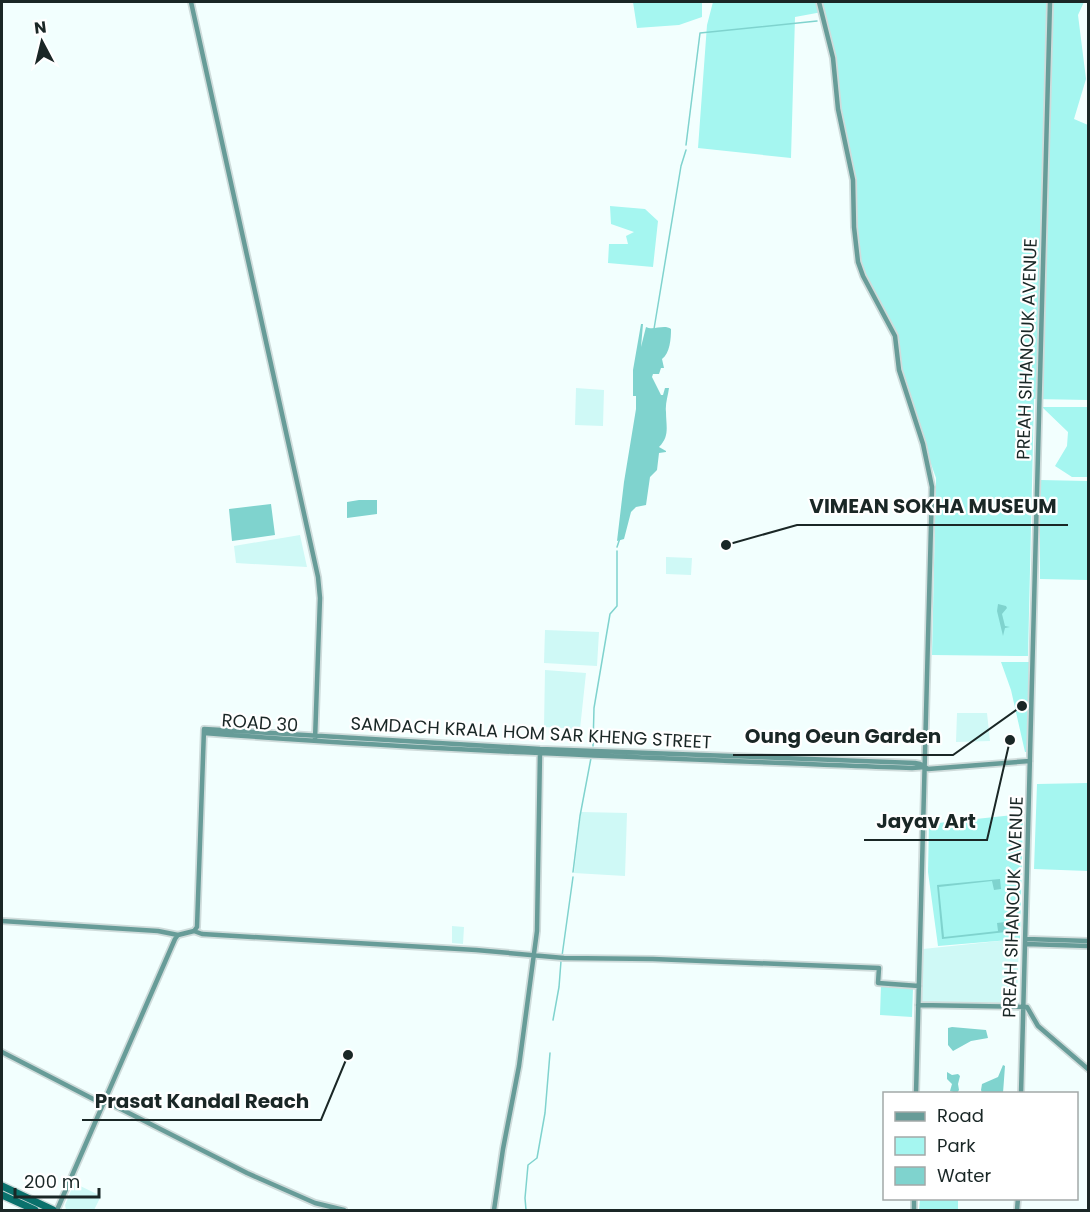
<svg xmlns="http://www.w3.org/2000/svg" width="1090" height="1212" font-family="Poppins,sans-serif">
<style>
.built{fill:#cff9f6}
.green{fill:#a5f6f0}
.water{fill:#7fd3ce}
.lines{fill:none;stroke-linecap:round;stroke-linejoin:round}
.stream{stroke:#7fd3ce;stroke-width:1.5}
.secondary-casing{stroke:#cfdcdb;stroke-width:8}
.highway-casing{stroke:#cfdcdb;stroke-width:10}
.secondary{stroke:#679c98;stroke-width:4.5}
.highway{stroke:#0a716c;stroke-width:7}
.labels{text-anchor:middle;stroke-width:4.5;stroke-linejoin:round;paint-order:stroke}
.street-label{font-size:18px;fill:#1a2726;stroke:#fff}
.leader{fill:none;stroke:#1a2726;stroke-width:2}
.callout-dot{fill:#1a2726;stroke:#fff;stroke-width:2}
.callout-label{font-size:20px;text-anchor:middle;font-weight:bold;fill:#1a2726;stroke:#fff;stroke-width:4.5;stroke-linejoin:round;paint-order:stroke}
</style>
<rect width="100%" height="100%" fill="#f2fffe"/>
<!-- built -->
<path class="built" d="M576 388 604 390 603 426 575 425Z
M300 535 307 567 236 563 234 546Z
M666 557 692 558 691 575 666 574Z
M545 630 599 632 597 666 544 663Z
M545 670 586 673 580 729 544 727Z
M957 713H987L990 741 956 742Z
M581 812 627 813 625 876 574 873Z
M452 926 464 927 463 944 452 943Z
M1019 939 1017 1003 922 1002 923 949Z
M74 1183 101 1196 94 1210H66L65 1205Z"/>
<!-- green -->
<path class="green" d="M633 2H702V17L679 25 637 28Z
M713 2H1084L1078 15 1086 79 1074 119 1088 125V400L1034 399 1028 656 932 655 936 478 903 386 897 343 858 262 853 180 838 109 835 76 822 12 795 17 791 158 698 148 707 25Z
M610 206 645 209 658 221 653 267 608 263 609 244H628L626 236 634 232 611 224Z
M1042 407H1088V477H1072L1055 466 1067 446 1068 432Z
M1040 480 1088 481V580L1040 579Z
M1001 662H1030L1027 752H1025L1011 690Z
M1088 783V871L1034 869 1037 784Z
M1023 814 1020 939 938 946 928 872 929 824Z
M881 985 913 988 912 1017 880 1015Z
M920 1199H958V1210H919Z"/>
<!-- water -->
<path class="water" d="M641 324H643L641 347 646 327C653 331 664 324 671 329 671 339 670 353 662 359L664 368H661L659 374H653L652 377 661 395H663L665 388H669C668 396 665 404 666 412 666 426 670 436 659 447L666 451V452L659 453 657 470 650 477 646 505 636 507 631 512 624 539 617 541 624 482 636 409V396H633V370Z
M359 500H377V514L347 518V502Z
M271 504 275 535 232 541 229 509Z
M998 604 1006 606 1007 608 1002 614 1005 626 1010 627 1005 628 1003 636 997 611Z
M1000 879 1001 889 994 890 992 881 939 887 944 937 998 931 997 923 1005 922 1006 932 942 939 937 885Z
M952 1027 986 1030 988 1038 971 1041 953 1051 948 1045V1028Z
M1003 1065 1005 1066 1003 1093H982L981 1090 982 1084 998 1077Z
M947 1072 952 1075 958 1074 960 1076 958 1084 959 1090 957 1093 950 1091 952 1084 947 1079Z"/>
<g class="lines">
<!-- stream -->
<path class="stream" d="M686 145 700 33 817 21
M654 329 681 166 686 150
M617 547 620 538
M593 746 594 708 610 614 617 606V551
M573 872 580 816 591 758
M562 956 573 877
M553 1020 559 987 561 961
M526 1210 525 1198 528 1165 537 1158 545 1113 550 1053"/>
<defs>
<path id="secondary" d="M191 2 318 577 320 598 315 740
M819 2 833 58 838 109 853 180 854 227 858 262 863 276 895 336 899 370 923 444 932 487 916 1094
M204 733C439 751 676 759 912 768L925 767
M2 921 158 931 178 935
M194 931 202 934 476 950 564 958 653 959 879 968 878 983 919 986
M1026 939 1088 941
M1026 944 1088 946
M918 1005 1027 1007 1038 1026 1088 1069
M2 1052 99 1102 109 1103 247 1173 315 1203 344 1210
M1021 1094 1050 2
M57 1210 175 939 178 935 194 931 197 927 204 729 540 749 915 763 920 764 928 769 1030 761
M494 1210 503 1149 519 1066 537 931 540 752
M914 1210V1198
M1017 1210 1018 1198"/>
<path id="highway" d="M2 1186 53 1210
M2 1195 35 1210"/>
</defs>
<!-- secondary casing -->
<use href="#secondary" class="secondary-casing"/>
<!-- highway casing -->
<use href="#highway" class="highway-casing"/>
<!-- secondary -->
<use href="#secondary" class="secondary"/>
<!-- highway -->
<use href="#highway" class="highway"/>
</g>
<g class="labels">
<!-- street labels -->
<g class="street-label">
<text transform="translate(1027 349) rotate(-88)" y="6">PREAH SIHANOUK AVENUE</text>
<text transform="translate(260 723) rotate(4)" y="6">ROAD 30</text>
<text transform="translate(531 733) rotate(3)" y="6">SAMDACH KRALA HOM SAR KHENG STREET</text>
<text transform="translate(1013 907) rotate(-88)" y="6">PREAH SIHANOUK AVENUE</text>
</g>
</g>
<!-- callouts -->
<path class="leader" d="M726 545L797 525H1068M1022 706L953 755H733M1010 740L987 840H864M348 1055L321 1120H82"/>
<g class="callout-dot">
<circle cx="726" cy="545" r="6"/>
<circle cx="1022" cy="706" r="6"/>
<circle cx="1010" cy="740" r="6"/>
<circle cx="348" cy="1055" r="6"/>
</g>
<g class="callout-label">
<text x="933" y="513">VIMEAN SOKHA MUSEUM</text>
<text x="843" y="743">Oung Oeun Garden</text>
<text x="926" y="828">Jayav Art</text>
<text x="202" y="1108">Prasat Kandal Reach</text>
</g>
<!-- border -->
<rect width="1090" height="1212" fill="none" stroke="#1a2726" stroke-width="6"/>
<!-- legend -->
<rect x="883" y="1092" width="195" height="108" fill="#ffffff" stroke="#a3a9a8" stroke-width="1.5"/>
<rect x="895" y="1112" width="30" height="9" fill="#679c98" stroke="#a3a9a8" stroke-width="1.5"/>
<text x="937" y="1122" font-size="18" fill="#1a2726">Road</text>
<rect x="895" y="1137" width="30" height="18" fill="#a5f6f0" stroke="#a3a9a8" stroke-width="1.5"/>
<text x="937" y="1152" font-size="18" fill="#1a2726">Park</text>
<rect x="895" y="1167" width="30" height="18" fill="#7fd3ce" stroke="#a3a9a8" stroke-width="1.5"/>
<text x="937" y="1182" font-size="18" fill="#1a2726">Water</text>
<!-- north arrow -->
<g transform="translate(42 42) rotate(353)" stroke="#ffffff" stroke-width="4.5" paint-order="stroke">
<path d="M0-4.5L10 22L0 15L-10 22Z" fill="#1a2726"/>
<text y="-9" font-size="16" font-weight="bold" text-anchor="middle" fill="#1a2726">N</text>
</g>
<!-- scale -->
<path d="M15 1188v9h84v-9" fill="none" stroke="#1a2726" stroke-width="3"/>
<text x="24" y="1188" font-size="18" fill="#1a2726" stroke="#ffffff" stroke-width="4.5" paint-order="stroke">200 m</text>
</svg>
